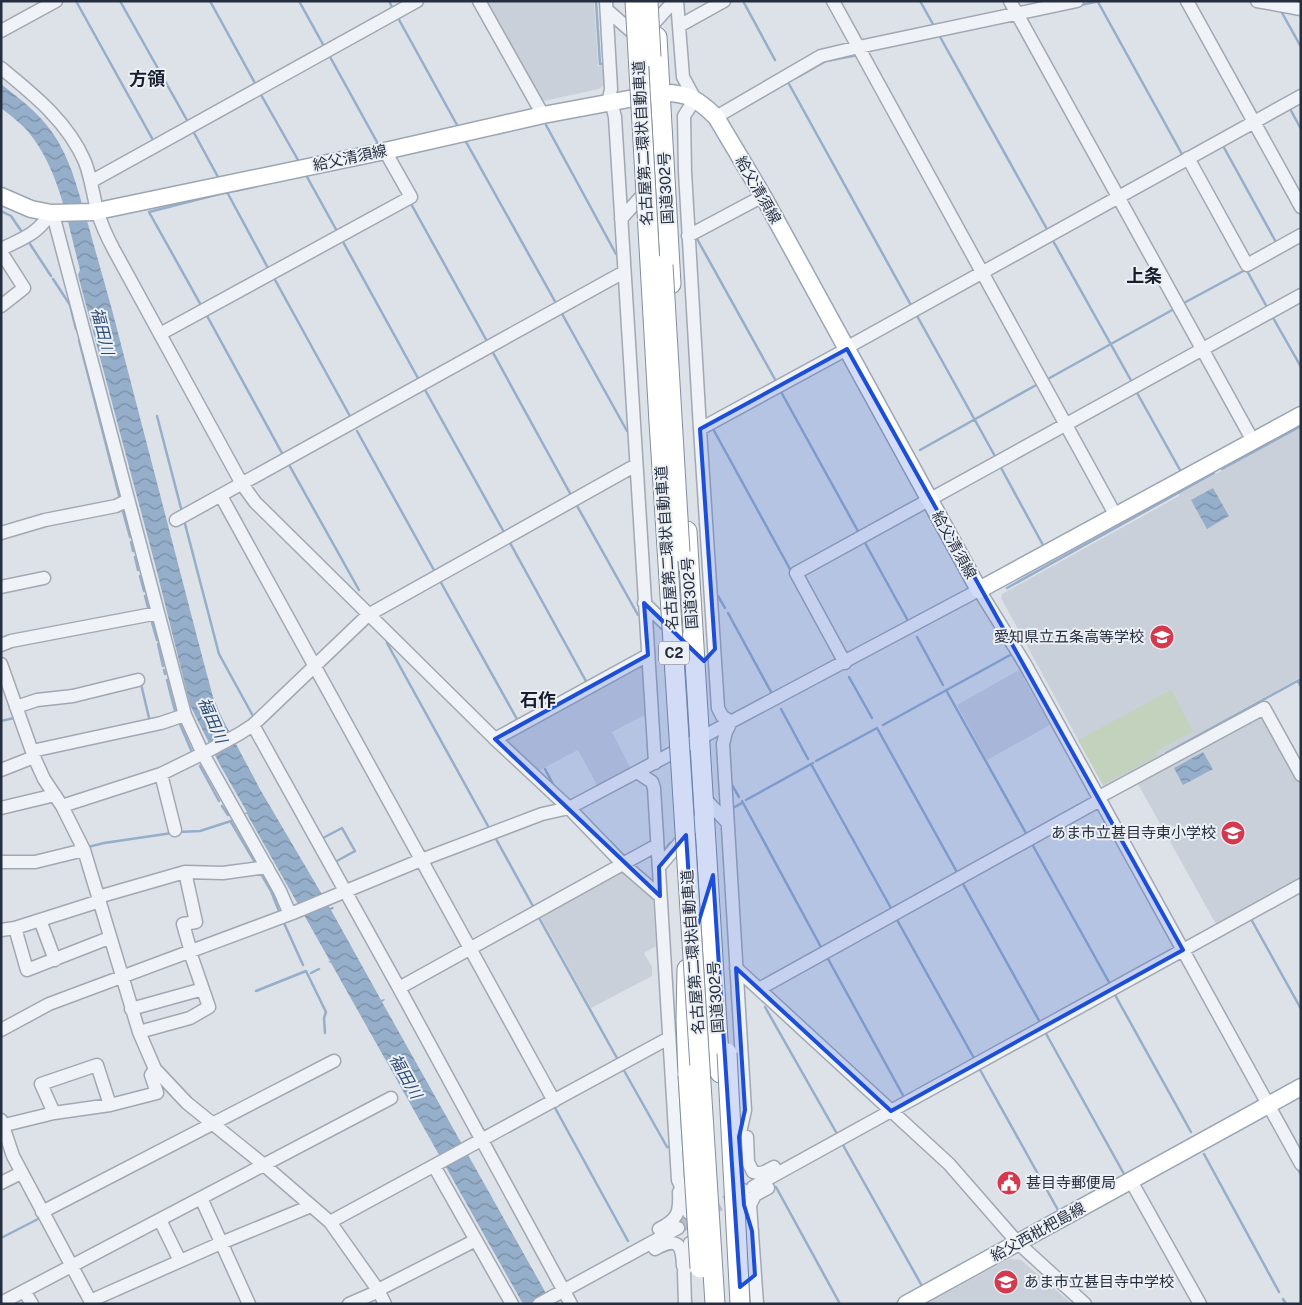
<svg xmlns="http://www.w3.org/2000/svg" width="1302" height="1305" font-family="'Public Sans','Noto Sans JP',sans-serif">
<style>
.built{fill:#cad0da}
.green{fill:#c2d2bd}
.water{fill:url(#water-waves)}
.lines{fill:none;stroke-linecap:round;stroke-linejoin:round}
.stream{stroke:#95aeca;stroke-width:2.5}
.minor-tunnel{stroke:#b8bdc6;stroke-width:12;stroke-dasharray:12 6;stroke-linecap:butt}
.minor-casing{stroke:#a2a8b2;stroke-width:15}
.major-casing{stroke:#9ba5b4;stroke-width:19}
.highway-casing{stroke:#838e9f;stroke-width:21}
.minor{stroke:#eff2f6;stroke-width:12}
.major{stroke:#fff;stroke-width:16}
.highway{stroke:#fff;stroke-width:19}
.highway-bridge-casing{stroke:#838e9f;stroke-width:21;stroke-linecap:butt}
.highway-bridge{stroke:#fff;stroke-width:19}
.marked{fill:#1d4ed8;fill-opacity:0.2;stroke:#1d4ed8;stroke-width:4;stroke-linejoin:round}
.labels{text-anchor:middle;stroke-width:4;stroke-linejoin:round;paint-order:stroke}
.shield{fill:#ecf0f5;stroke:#616876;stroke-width:1}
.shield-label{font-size:14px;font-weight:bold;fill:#252e3f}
.street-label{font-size:15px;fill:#252e3f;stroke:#ecf0f5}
.poi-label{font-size:15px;fill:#252e3f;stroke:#ecf0f5;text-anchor:end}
.water-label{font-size:16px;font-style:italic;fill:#2d4c75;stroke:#ecf0f5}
.quarter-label{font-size:18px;font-weight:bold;fill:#181f2f;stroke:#ecf0f5}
</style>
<defs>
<pattern id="water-waves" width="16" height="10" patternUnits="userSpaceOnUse" patternTransform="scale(1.25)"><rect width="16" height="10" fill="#95aeca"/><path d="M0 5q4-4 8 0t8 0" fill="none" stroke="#798ea5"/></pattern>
</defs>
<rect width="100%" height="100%" fill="#dde1e8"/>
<!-- built -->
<path class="built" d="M483 1H594L598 66H602L604 85 599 89 539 102Z
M1301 427V677L1162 754 1164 759 1105 789 1001 598 1002 594 1179 496V494Z
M642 665 645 715 612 732 630 767 597 785 578 750 538 771 505 739Z
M1019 670 1050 725 987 760 957 705Z
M1261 714 1301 781V882L1217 926 1138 784 1139 780Z
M622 870 653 899 656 946 644 953 652 967V976L591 1008 540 916Z
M1009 1259 1021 1260 1072 1304H926Z"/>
<!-- green -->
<path class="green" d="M1171 690 1193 731 1156 752 1157 756 1103 785 1078 740Z"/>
<!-- water -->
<path class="water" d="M1 84C23 101 45 118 59 143 74 170 79 195 88 224 98 261 109 297 118 333 146 441 174 548 202 656L213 697 221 716 261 791 330 908 333 907 334 908 331 910 381 1000 384 999 385 1000 382 1002 552 1304H523L331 963 328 962 330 961 247 814H244L247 812 220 765 190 705 156 568 78 275 80 270C68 224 60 172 30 134 22 124 11 116 1 108Z
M1213 488 1229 516 1207 529 1191 500Z
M1203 752 1213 769 1183 785 1174 768Z"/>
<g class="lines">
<!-- stream -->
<path class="stream" d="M76 1 153 140
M120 1 188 122
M210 1 256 85
M299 1 325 48
M389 1 393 9
M596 1 600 64H602
M743 1 775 60
M920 1 934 26
M1098 2 1183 156
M1080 5 1100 1
M1281 11 1301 47
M397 16 457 125
M939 35 1048 231
M329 55 377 142
M796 78 826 61 858 55
M789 84 912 307
M260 93 298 160
M1289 107 1301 129
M546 125 616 254
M193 131 218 177
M497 134 508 131
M465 140 557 305
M1222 144 1277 244
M306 175 338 233
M234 191 257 186
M410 202 488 343
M1 211 11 216 24 235
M696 237 777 383
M1052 239 1133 384
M342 240 419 380
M28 241 51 276
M1246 269 1268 309
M274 278 351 418
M53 279 70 305 76 329
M1182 304 1247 269
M202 307 149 212 227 192 269 270
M561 312 627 431
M206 314 283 455
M916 314 996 458
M1272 316 1301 367
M79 340 120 499
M491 349 571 495
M1046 380 1174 309
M424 388 505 534
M780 390 859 533
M1136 391 1180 470
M157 416 182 512
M712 427 791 571
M357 431 435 572
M920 450 1038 384
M288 463 359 590
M1000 466 1043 545
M1222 469 1301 426
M576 504 638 615
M122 508 130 537
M184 520 219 654 253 716
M509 541 587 683
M864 541 907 619
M131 542 133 551
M135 557 138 570
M140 576 144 591
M439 579 518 721
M1007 588 1214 473
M145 596 149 611
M718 596 725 608
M728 613 771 692
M151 619 157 640
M917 637 943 685
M387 643 488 826
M158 644 163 666
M164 670 165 674
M849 677 872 718
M167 680 176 715
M1298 681 1300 685
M141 684 150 722
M946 690 1027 835
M781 709 808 759
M1 721 14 718
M179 722 192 752
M883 725 1012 654 1025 677
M1166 753 1301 679
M816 761 877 728 958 874
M811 764 892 910
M200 766 219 801
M545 769 554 786
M732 785 739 797
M746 800 813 763
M742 801 822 949
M222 806 228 815
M733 808 742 803
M231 822 256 864
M178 832 200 831 231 821
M321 839 342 828 355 851 335 862
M496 839 534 908
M610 841 625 857
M1032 844 1110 984
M88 847 104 843 172 833
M663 853 670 843
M260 872 271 891 279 911
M962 882 1041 1024
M538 916 618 1060
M896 918 975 1060
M1251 919 1301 1009
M284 923 303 965
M827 957 905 1099
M311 973 319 969
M256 991 306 971 326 1012 324 1018 325 1033
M1114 993 1191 1132
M765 1007 836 1132
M1044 1030 1124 1174
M622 1067 667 1147H668
M979 1068 1058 1210
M554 1106 628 1241
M843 1145 922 1286
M1204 1154 1279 1292
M1297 1167 1301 1175
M776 1187 840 1304
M1 1238 40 1218
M1283 1299 1286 1304"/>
<!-- minor-tunnel -->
<path class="minor-tunnel" d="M678 1228 739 1194"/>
<defs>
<path id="minor" d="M479 1 543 115
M606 1 611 89 608 103 613 109 615 117 655 763
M677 1 683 77 695 99 684 116 685 172 700 429 718 708 722 716 731 722 726 732 723 744 745 1110 739 1137 740 1148
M833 1 1116 516
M1010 1 1253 441
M1187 1 1301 207
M1257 1 1301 9
M607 10 639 38
M656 21 674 1
M679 26 724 1
M1 31 56 1
M1 68C34 95 68 122 85 162 91 178 93 194 97 210 101 224 107 237 114 250L242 484 255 502 495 739 569 808 623 864 660 896
M716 117 821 56 859 47 1077 1
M1188 158 1247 265 1301 235
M92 181 417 1
M51 213 55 222 185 715 203 754 280 891 290 914
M621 219 648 189
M688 236 763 196
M1 249C24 238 36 235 51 213
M1 252 24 288 1 306
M160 334 411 197 385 151
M846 348 1301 96
M700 429 847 349
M221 496 554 1101
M176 520 624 272
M1 533 45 520 116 506 128 500
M1 587 44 578
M644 603 694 651
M1 645 11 641 158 613
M845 663 796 573 1301 295
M1 664 34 757 44 779 62 806 84 850 139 1032 155 1069 187 1103 264 1165 330 1222 378 1290 385 1304
M16 707 37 700 73 696 138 680
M253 725 399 988 571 1304
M495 739 648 655
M32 751 161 723 185 715
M1 770 34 757
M637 772 652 782 654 788 678 1180 688 1201 689 1213
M161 774 175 830
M703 797 727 822
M1099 797 1264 708 1301 775
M62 806 161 774 206 752 239 734 253 725 368 615 636 465
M1 808 55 795
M1 862H35L84 850
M659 867 704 814
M185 872 223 873 267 867
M98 897 185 872 196 922 183 924 191 952
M40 920 55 960
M15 928 27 970 109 938
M1 930 15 928 100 901
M736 968 949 1164 1018 1243 1085 1304
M399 988 657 845
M759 989 1100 800
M131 1009 203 989
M1 1030 49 1004 293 913 421 860 542 814 569 808 979 590 1025 664 1301 1164
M139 1032 190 1018 209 1007 190 952
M54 1113 41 1084 97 1065 110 1105
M1 1120 13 1156 92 1304
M1 1126 54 1113 110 1105 157 1093 151 1075 155 1069
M747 1137 748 1162 753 1172C761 1175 767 1171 774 1167
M434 1166 512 1304
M1131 1181 1200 1304
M1 1183 21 1173
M753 1187 1301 885
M743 1190 744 1205 752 1231
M201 1198 249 1304
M42 1212 334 1061
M160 1220 180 1261
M330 1222 669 1038
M659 1229C678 1219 680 1213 679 1192
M655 1249C677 1237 682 1243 683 1266
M378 1290 476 1240
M24 1291 32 1304
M90 1301 221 1243 311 1206
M1 1303 391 1098
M349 1304 379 1291
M539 1304 678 1228
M685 1304 684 1272 691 1256 690 1243
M757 1304 750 1205 755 1195 768 1188"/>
<path id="major" d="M1 196 31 209 51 213 93 212 385 151 543 115 661 93C686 92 698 99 716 117L763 196 979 590 1301 415
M906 1304 1301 1087"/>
<path id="highway" d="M657 37 671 284
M687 531 720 1073
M687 969 686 1020 688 1075"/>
</defs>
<!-- minor casing -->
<use href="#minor" class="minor-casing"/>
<!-- major casing -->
<use href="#major" class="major-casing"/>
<!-- highway casing -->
<use href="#highway" class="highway-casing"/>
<!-- minor -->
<use href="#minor" class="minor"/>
<!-- major -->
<use href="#major" class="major"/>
<!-- highway -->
<use href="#highway" class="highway"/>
<defs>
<path id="highway-bridge" d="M635 1 659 422 715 1304
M648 1 651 57
M663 265 680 552
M727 1053 740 1304
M688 1075 700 1268"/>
</defs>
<!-- highway-bridge casing -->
<use href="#highway-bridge" class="highway-bridge-casing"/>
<!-- highway-bridge -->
<use href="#highway-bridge" class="highway-bridge"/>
</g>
<!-- marked area -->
<path class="marked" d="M847 349 1183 950 891 1111 736 968 745 1110 739 1137 744 1205 752 1231 755 1275 740 1287 713 875 693 940 686 835 659 867 660 896 495 739 648 655 644 603 704 661 715 649 700 429Z"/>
<!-- icons -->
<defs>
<symbol id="school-disc" viewBox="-11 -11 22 22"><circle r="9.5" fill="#d5394e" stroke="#ecf0f5"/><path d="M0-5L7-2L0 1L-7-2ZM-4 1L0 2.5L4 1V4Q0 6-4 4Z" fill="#fff"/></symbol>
<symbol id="civic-disc" viewBox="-11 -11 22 22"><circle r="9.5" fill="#d5394e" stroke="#ecf0f5"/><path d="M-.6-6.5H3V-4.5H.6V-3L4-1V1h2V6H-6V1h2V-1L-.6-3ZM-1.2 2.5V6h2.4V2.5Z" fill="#fff"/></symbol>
</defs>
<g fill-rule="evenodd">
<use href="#school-disc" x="1148" y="623" width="28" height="28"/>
<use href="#school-disc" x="1219" y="819" width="28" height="28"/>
<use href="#civic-disc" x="995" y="1169" width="28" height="28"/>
<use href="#school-disc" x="992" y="1268" width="28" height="28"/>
</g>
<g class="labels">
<!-- shield labels -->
<rect class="shield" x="659" y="641.5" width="30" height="23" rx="4"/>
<g class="shield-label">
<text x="674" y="658">C2</text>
</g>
<!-- street labels -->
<g class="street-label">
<text transform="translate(643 143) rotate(-93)" y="5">名古屋第二環状自動車道</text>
<text transform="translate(350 158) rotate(-12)" y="5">給父清須線</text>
<text transform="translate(666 188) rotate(-93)" y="5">国道302号</text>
<text transform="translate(758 190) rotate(60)" y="5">給父清須線</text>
<text transform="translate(954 545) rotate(61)" y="5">給父清須線</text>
<text transform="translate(667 548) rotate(-94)" y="5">名古屋第二環状自動車道</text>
<text transform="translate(690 593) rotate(-94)" y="5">国道302号</text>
<text transform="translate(693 952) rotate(-94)" y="5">名古屋第二環状自動車道</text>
<text transform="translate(716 997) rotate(-94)" y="5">国道302号</text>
<text transform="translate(1038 1232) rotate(-29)" y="5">給父西枇杷島線</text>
</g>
<!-- poi labels -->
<g class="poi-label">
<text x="1144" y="642">愛知県立五条高等学校</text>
<text x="1216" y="838">あま市立甚目寺東小学校</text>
<text x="1026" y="1188" text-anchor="start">甚目寺郵便局</text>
<text x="1024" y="1287" text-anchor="start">あま市立甚目寺中学校</text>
</g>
<!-- water labels -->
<g class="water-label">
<text transform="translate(103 331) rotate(76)" y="6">福田川</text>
<text transform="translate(213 720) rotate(66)" y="6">福田川</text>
<text transform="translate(406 1076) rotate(61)" y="6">福田川</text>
</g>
<!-- quarter labels -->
<g class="quarter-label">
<text x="147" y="85">方領</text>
<text x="1144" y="282">上条</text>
<text x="538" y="706">石作</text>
</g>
</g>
<!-- border -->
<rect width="1302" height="1305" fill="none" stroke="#252e3f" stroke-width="5"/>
</svg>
